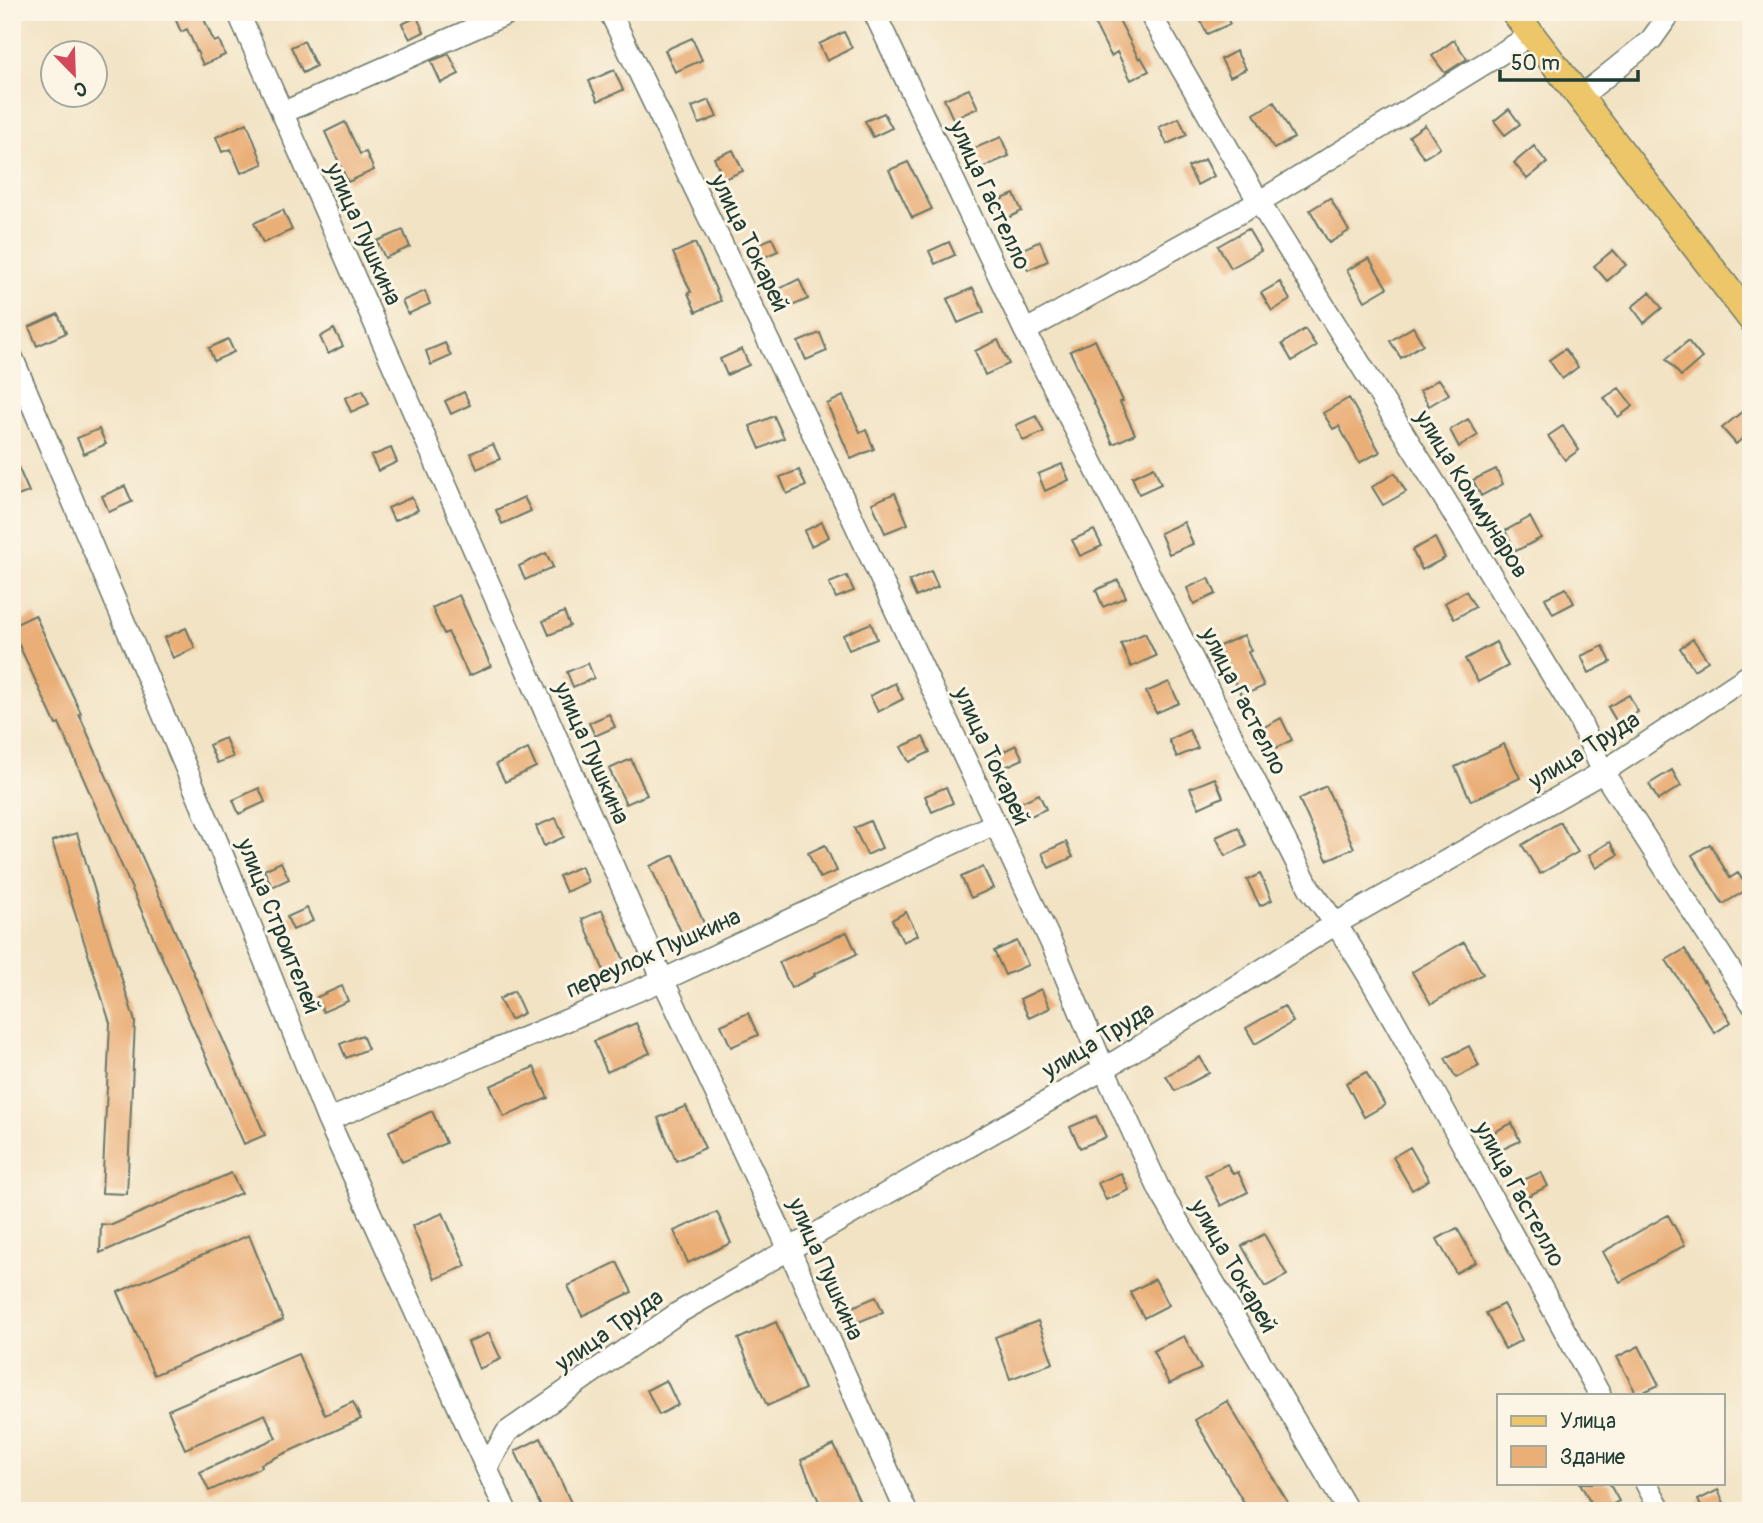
<svg xmlns="http://www.w3.org/2000/svg" width="1763" height="1523" font-family="Pangolin,sans-serif">
<style>
.building{fill:#eaae77}
.lines{fill:none;stroke-linecap:round;stroke-linejoin:round}
.minor-casing{stroke:#697767;stroke-width:24}
.major-casing{stroke:#697767;stroke-width:29}
.minor{stroke:#fff;stroke-width:21}
.major{stroke:#ecc669;stroke-width:26}
.labels{text-anchor:middle;stroke-width:6;stroke-linejoin:round;paint-order:stroke}
.street-label{font-size:24px;fill:#1f3d34;stroke:#fcf5e5}
</style>
<rect width="100%" height="100%" fill="#fcf5e5"/>
<filter id="ink" filterUnits="userSpaceOnUse"><feTurbulence type="fractalNoise" baseFrequency=".0143" numOctaves="2"/><feDisplacementMap in="SourceGraphic" scale="14" xChannelSelector="R" yChannelSelector="G"/><feConvolveMatrix kernelMatrix="1 2 1 2 8 2 1 2 1" color-interpolation-filters="sRGB"/></filter>
<filter id="wash" filterUnits="userSpaceOnUse"><feTurbulence type="fractalNoise" baseFrequency=".00686" numOctaves="4" result="noise"/><feDisplacementMap in="SourceGraphic" scale="28" xChannelSelector="R" yChannelSelector="G"/><feGaussianBlur stdDeviation="1.57" result="paint"/><feColorMatrix in="noise" values="0 0 0 0 0 0 0 0 0 0 0 0 0 0 0 0 0 1.4 0 .05"/><feComposite in="paint" operator="in"/></filter>
<g filter="url(#wash)">
<rect width="100%" height="100%" fill="#f2e3c5"/>
<g id="blocks">
<!-- building -->
<path class="building" d="M182 12H201L214 42 219 40 225 55 203 65 187 29 181 32 174 16Z
M1109 12H1115L1139 59 1141 57 1149 71 1131 80 1117 52 1111 56 1093 21Z
M1207 12H1224L1230 24 1207 34 1198 16Z
M417 17 424 32 410 39 402 24Z
M844 32 852 48 827 61 819 44Z
M692 38 702 60 675 72 665 50Z
M1454 40 1467 59 1445 73 1432 56Z
M304 41 316 66 303 73 291 47Z
M1236 51 1246 69 1230 77 1221 59Z
M449 54 459 74 441 83 431 61Z
M614 70 623 90 598 101 589 81Z
M969 89 978 108 953 119 944 99Z
M709 100 717 117 699 124 692 107Z
M1274 102 1294 138 1274 149 1254 114Z
M1509 109 1520 124 1505 135 1494 121Z
M884 113 892 128 873 137 865 121Z
M1179 118 1187 135 1167 144 1159 127Z
M345 122 360 154 366 152 374 170 348 182 325 132Z
M247 123 263 164 241 173 231 149 222 152 216 137Z
M1425 125 1440 148 1424 158 1409 136Z
M1001 137 1009 156 977 170 968 151Z
M1534 146 1547 163 1527 179 1514 163Z
M733 150 743 171 724 179 714 158Z
M1205 159 1214 176 1197 185 1188 167Z
M908 162 932 209 912 218 889 170Z
M1014 194 1022 211 1004 220 995 202Z
M1330 198 1349 231 1329 243 1310 210Z
M283 210 292 230 263 243 254 223Z
M1248 229 1261 251 1231 268 1218 246Z
M403 230 410 247 385 258 377 241Z
M772 238 778 251 760 259 754 246Z
M1040 241 1048 261 1028 270 1019 251Z
M949 242 955 255 935 264 929 251Z
M695 243 721 301 696 312 688 293 691 292 673 253Z
M1613 250 1626 265 1607 281 1594 266Z
M1369 258 1387 288 1365 301 1347 270Z
M799 279 808 299 783 310 775 291Z
M1280 282 1290 300 1272 311 1261 293Z
M973 288 984 312 958 323 947 299Z
M425 291 430 304 408 314 402 301Z
M1650 292 1662 308 1644 323 1632 307Z
M58 314 66 333 37 346 29 327Z
M1413 327 1423 344 1401 358 1390 341Z
M334 329 343 346 328 354 320 337Z
M1305 329 1316 346 1292 361 1282 344Z
M820 333 827 351 806 360 798 342Z
M228 339 234 352 214 361 209 348Z
M998 340 1009 364 985 375 975 351Z
M1095 340 1123 401 1120 402 1135 434 1113 444 1070 351Z
M1688 341 1702 358 1681 376 1666 359Z
M445 343 451 356 431 365 426 351Z
M742 349 749 365 727 375 720 359Z
M1565 349 1578 367 1562 379 1549 360Z
M1439 379 1449 394 1429 406 1420 391Z
M1619 388 1633 406 1618 417 1604 398Z
M363 390 369 404 351 412 345 398Z
M464 392 470 405 451 414 445 401Z
M843 396 860 432 866 430 874 449 851 459 827 404Z
M1349 398 1380 452 1359 463 1339 426 1333 429 1323 413Z
M1743 411 1751 420V431L1736 444 1722 428Z
M774 416 784 438 760 449 750 426Z
M1036 416 1044 432 1023 441 1016 425Z
M1468 419 1478 435 1459 447 1450 430Z
M1563 426 1579 450 1565 460 1548 436Z
M99 429 106 444 84 454 77 438Z
M493 444 500 459 477 469 471 453Z
M391 448 397 462 378 471 371 456Z
M12 453 29 492 12 498Z
M1062 464 1069 480 1045 491 1038 474Z
M1154 467 1161 484 1139 494 1132 477Z
M1496 469 1503 484 1481 496 1473 480Z
M799 470 806 486 787 494 780 477Z
M1395 473 1406 492 1383 505 1372 487Z
M125 486 132 502 109 512 102 496Z
M895 493 908 524 885 533 872 503Z
M412 497 418 510 394 521 388 508Z
M524 497 531 511 502 524 496 510Z
M1530 517 1541 538 1516 551 1505 531Z
M822 522 829 537 811 546 804 531Z
M1184 522 1193 544 1169 554 1160 533Z
M1094 530 1102 546 1080 556 1072 540Z
M1435 538 1445 558 1422 570 1412 550Z
M546 553 553 567 525 580 519 566Z
M931 571 938 587 916 597 909 581Z
M847 576 854 591 836 598 829 583Z
M1209 578 1216 594 1194 604 1187 588Z
M1118 580 1126 597 1103 607 1096 590Z
M1566 588 1574 603 1553 614 1545 598Z
M1466 591 1475 607 1454 619 1445 603Z
M459 595 491 666 469 676 448 632 444 634 432 608Z
M564 612 570 626 549 635 543 621Z
M35 615 81 713 79 714 265 1135 244 1144 59 723 56 725 12 630V626Z
M871 623 877 639 849 650 843 635Z
M186 628 195 648 173 658 164 638Z
M1145 633 1156 656 1131 667 1121 644Z
M1244 635 1251 651 1248 652 1264 686 1242 696 1217 647Z
M1693 639 1708 661 1694 670 1680 648Z
M1496 642 1508 666 1478 682 1465 659Z
M1603 646 1611 662 1589 673 1581 656Z
M588 663 594 678 573 687 567 672Z
M1169 682 1179 703 1156 713 1146 692Z
M895 683 903 699 878 712 870 696Z
M1629 695 1638 712 1618 724 1608 707Z
M609 714 615 727 595 736 589 723Z
M1281 718 1292 740 1270 751 1259 730Z
M1189 730 1198 748 1177 757 1169 740Z
M923 737 930 752 909 762 901 747Z
M225 738 233 757 217 763 209 745Z
M1504 744 1520 778 1471 801 1455 767Z
M1016 745 1023 759 1001 769 994 756Z
M528 749 536 767 505 782 496 764Z
M631 759 647 795 626 804 609 769Z
M1672 770 1681 786 1658 800 1649 784Z
M1215 778 1223 797 1199 808 1190 788Z
M1326 786 1354 848 1327 860 1299 799Z
M946 787 953 803 932 812 925 796Z
M259 788 265 802 239 814 233 800Z
M1039 794 1046 809 1024 819 1017 804Z
M556 818 564 837 544 846 536 826Z
M870 821 882 848 867 855 854 828Z
M1560 822 1578 852 1540 874 1522 845Z
M1238 827 1247 846 1225 856 1216 837Z
M77 833 135 1022 127 1194 102 1193 110 1023 52 841Z
M1066 842 1073 857 1049 868 1042 853Z
M1610 842 1618 855 1596 868 1589 855Z
M1710 844 1730 878 1738 873 1748 889 1723 904 1692 855Z
M825 845 837 871 820 878 808 853Z
M674 855 706 928 684 938 650 866Z
M281 862 289 879 272 887 264 870Z
M581 866 588 882 566 892 559 876Z
M983 867 993 888 971 898 961 877Z
M1260 874 1272 900 1260 906 1247 880Z
M307 908 313 921 293 930 287 917Z
M602 910 627 967 606 976 582 919Z
M906 912 918 935 903 942 892 920Z
M847 932 857 954 814 974 815 976 791 988 779 962Z
M1017 941 1028 965 1005 975 994 951Z
M1464 942 1483 974 1431 1004 1412 972Z
M1685 949 1703 981 1704 980 1731 1022 1715 1033 1666 960Z
M342 986 348 1001 323 1012 317 997Z
M1041 989 1050 1008 1029 1018 1020 999Z
M514 991 524 1013 510 1020 499 999Z
M1284 1006 1293 1022 1255 1044 1246 1028Z
M748 1013 758 1035 731 1047 721 1025Z
M636 1023 650 1053 607 1072 594 1041Z
M362 1035 368 1049 346 1058 340 1044Z
M1469 1046 1479 1066 1456 1078 1445 1058Z
M1200 1057 1209 1073 1175 1091 1166 1076Z
M534 1067 548 1098 504 1117 490 1086Z
M1366 1072 1385 1105 1364 1117 1346 1083Z
M686 1106 705 1148 676 1161 658 1118Z
M432 1111 446 1143 402 1162 389 1131Z
M1096 1116 1106 1137 1080 1148 1070 1127Z
M1512 1123 1520 1141 1501 1150 1492 1133Z
M1410 1147 1429 1180 1412 1190 1393 1157Z
M1227 1164 1233 1174 1238 1172 1248 1192 1221 1206 1205 1175Z
M1541 1172 1548 1186 1526 1197 1519 1182Z
M231 1173 241 1193 100 1253 101 1224 112 1225Z
M1121 1173 1129 1190 1106 1200 1098 1183Z
M717 1212 731 1243 688 1263 674 1231Z
M443 1213 466 1266 435 1279 412 1226Z
M1668 1215 1685 1245 1620 1282 1603 1252Z
M1457 1228 1476 1262 1456 1273 1437 1239Z
M1264 1234 1287 1275 1265 1287 1242 1246Z
M249 1235 283 1320 154 1375 118 1292Z
M617 1262 632 1292 582 1316 568 1286Z
M1155 1279 1169 1305 1144 1318 1130 1292Z
M876 1297 883 1312 851 1325 845 1310Z
M1503 1304 1522 1340 1505 1349 1486 1313Z
M1038 1321 1053 1363 1010 1379 995 1337Z
M776 1322 805 1389 767 1406 738 1339Z
M489 1333 501 1359 479 1369 468 1342Z
M1184 1336 1201 1369 1169 1384 1153 1351Z
M1639 1346 1659 1385 1637 1395 1617 1357Z
M298 1354 325 1415 353 1402 361 1419 261 1464 262 1467 209 1491 200 1472 276 1438 265 1414 185 1449 168 1410Z
M666 1380 678 1405 659 1415 647 1390Z
M1227 1401 1293 1511H1249L1195 1420Z
M541 1438 572 1505 559 1511H543L515 1451Z
M834 1445 864 1511H823L801 1460Z
M1580 1483H1609L1619 1501 1600 1511H1595Z
M1718 1490 1725 1505 1715 1511H1703L1698 1500Z"/>
</g>
</g>
<g filter="url(#ink)">
<use href="#blocks" fill-opacity="0" stroke="#697767" stroke-width="2"/>
<g class="lines">
<defs>
<path id="minor" d="M238 12 663 980 789 1249 906 1511
M610 12 807 421 1055 951 1104 1069 1160 1191 1348 1511
M874 12 1025 331 1310 889C1357 949 1392 1017 1429 1083 1487 1187 1544 1291 1600 1395
M1149 12 1259 202 1444 498 1579 719 1603 772 1751 1002
M1579 98 1651 40 1671 12
M282 113 511 12
M1025 331 1259 202 1531 35
M12 357 221 851 328 1120 506 1511
M328 1120 663 980 994 824
M487 1467 507 1432 678 1313 1104 1069 1337 923 1603 772 1751 674
M1646 1483 1661 1511"/>
<path id="major" d="M1514 12 1751 319"/>
</defs>
<!-- minor casing -->
<use href="#minor" class="minor-casing"/>
<!-- major casing -->
<use href="#major" class="major-casing"/>
<!-- minor -->
<use href="#minor" class="minor"/>
<!-- major -->
<use href="#major" class="major"/>
</g>
</g>
<g class="labels">
<!-- street labels -->
<g class="street-label">
<text transform="translate(990 195) rotate(65)" y="8">улица Гастелло</text>
<text transform="translate(364 234) rotate(66)" y="8">улица Пушкина</text>
<text transform="translate(750 243) rotate(64)" y="8">улица Токарей</text>
<text transform="translate(1472 494) rotate(58)" y="8">улица Коммунаров</text>
<text transform="translate(1244 701) rotate(63)" y="8">улица Гастелло</text>
<text transform="translate(1584 750) rotate(-32)" y="8">улица Труда</text>
<text transform="translate(592 753) rotate(66)" y="8">улица Пушкина</text>
<text transform="translate(992 756) rotate(65)" y="8">улица Токарей</text>
<text transform="translate(279 926) rotate(68)" y="8">улица Строителей</text>
<text transform="translate(653 953) rotate(-24)" y="8">переулок Пушкина</text>
<text transform="translate(1098 1040) rotate(-31)" y="8">улица Труда</text>
<text transform="translate(1520 1194) rotate(61)" y="8">улица Гастелло</text>
<text transform="translate(1234 1266) rotate(60)" y="8">улица Токарей</text>
<text transform="translate(826 1269) rotate(66)" y="8">улица Пушкина</text>
<text transform="translate(609 1330) rotate(-35)" y="8">улица Труда</text>
</g>
</g>
<!-- margin -->
<rect width="1763" height="1523" fill="none" stroke="#fcf5e5" stroke-width="42"/>
<!-- legend -->
<rect x="1497" y="1394" width="228" height="91" fill="#fcf5e5" stroke="#a4ab9e" stroke-width="2"/>
<rect x="1511" y="1416" width="35" height="10" fill="#ecc669" stroke="#a4ab9e" stroke-width="2"/>
<text x="1560" y="1428" font-size="21" fill="#1f3d34">Улица</text>
<rect x="1511" y="1446" width="35" height="21" fill="#eaae77" stroke="#a4ab9e" stroke-width="2"/>
<text x="1560" y="1464" font-size="21" fill="#1f3d34">Здание</text>
<!-- north arrow -->
<g transform="translate(74 74) rotate(157)"><circle r="33" fill="#fcf5e5" stroke="#a4ab9e" stroke-width="2"/>
<path d="M0-5L12 26L0 18L-12 26Z" fill="#d1495b"/>
<text y="-10" font-size="19" font-weight="bold" text-anchor="middle" fill="#1f3d34">С</text>
</g>
<!-- scale -->
<path d="M1500 70v10h138v-10" fill="none" stroke="#1f3d34" stroke-width="3.5"/>
<text x="1511" y="70" font-size="21" fill="#1f3d34" stroke="#fcf5e5" stroke-width="5" paint-order="stroke">50 m</text>
</svg>
